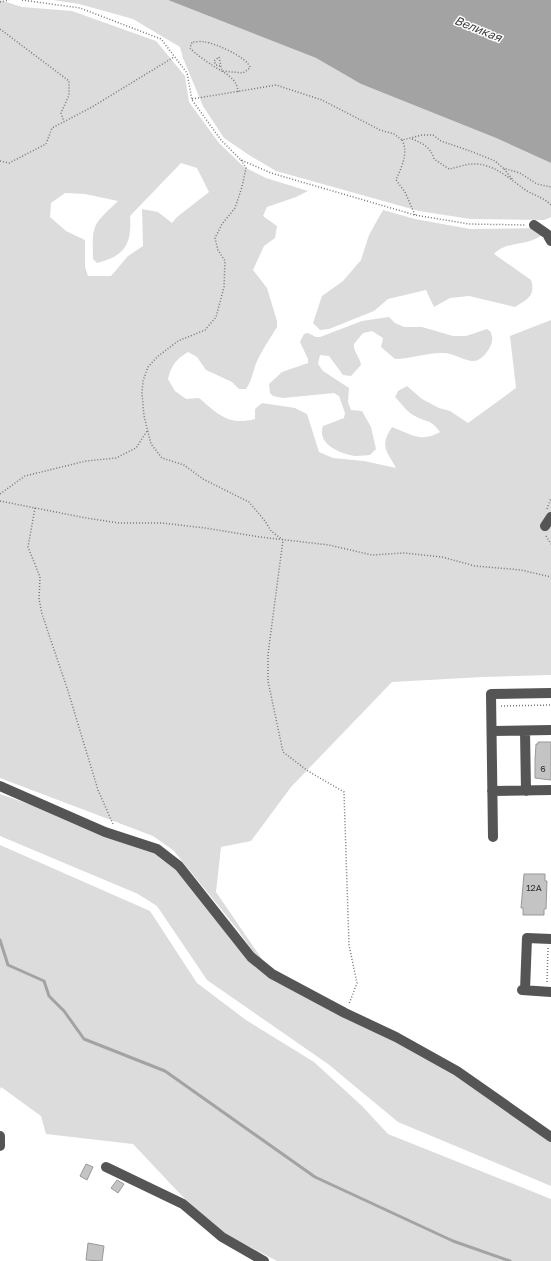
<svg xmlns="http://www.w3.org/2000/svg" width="551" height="1261" font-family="'Golos Text',sans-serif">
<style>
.green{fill:#dcdcdc;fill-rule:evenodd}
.water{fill:#a3a3a3}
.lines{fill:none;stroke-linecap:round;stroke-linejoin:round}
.stream{stroke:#a3a3a3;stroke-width:3}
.building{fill:#c4c4c4;stroke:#999}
.path{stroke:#777;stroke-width:1.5;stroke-dasharray:1 2;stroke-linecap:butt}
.minor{stroke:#555;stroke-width:10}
.labels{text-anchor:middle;stroke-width:3;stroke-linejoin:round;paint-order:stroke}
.number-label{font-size:9px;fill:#313131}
.water-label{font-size:12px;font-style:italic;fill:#444;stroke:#fff}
</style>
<rect width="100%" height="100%" fill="#fff"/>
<!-- green -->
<path class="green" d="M0 0 22 7 72 11 156 41 185 76 189 102 219 143 244 167 266 178 308 191 296 197 267 207 263 216 277 226 275 238 264 246 253 270 267 288 277 321V327C271 337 264 347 259 357 253 368 253 379 246 389H239L232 382 206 370 197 357 188 352C176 359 171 366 168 379L175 391 186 399 199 398C218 414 228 426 255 419V409L262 403 295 408 307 414 319 452 333 458 364 461 396 468C387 451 379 447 392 427 410 434 422 443 440 432 430 418 426 423 413 415 406 411 401 403 395 397L398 391 407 386 422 399 439 408 450 411 468 423 516 388 510 336 551 320V675L482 677 392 682 291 787 251 841 221 847 216 892 266 965 254 953 238 930 173 850 153 836 0 778ZM181 163 197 168 209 192 177 217 172 223 158 212 142 209 143 246 128 256 111 276H88L85 267V240L66 231 50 217 51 203 65 193 85 194 118 201C93 225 92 223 93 259L97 263C125 256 132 244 130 216Z
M53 0H168L316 58 361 84 496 138 551 163V217L544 220 470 219 419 211 276 171 249 155 224 138 203 106 183 58 180 47 133 19 79 4Z
M383 210 415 219 470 229 541 228 543 234C529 247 506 240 494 254L531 280C536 296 527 299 515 307L469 296 450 298 434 307 426 290 388 299 374 311 329 329 320 330 313 323 322 296 343 281 361 260 369 235Z
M389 317 395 323 404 327H422L453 336H466L487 329 491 332C491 334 493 338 492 341 491 348 482 361 474 361 463 361 453 352 441 353 425 353 411 359 395 359L381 347 383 338 372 331 363 333 354 344C353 352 360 357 361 365L351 376 343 375 329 356 320 355 318 364 323 371 349 388 348 402 351 410 362 411 371 427 376 449 370 455C364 455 356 457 350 455 337 452 317 443 323 426L344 418 345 413 339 396 334 393 283 398 273 396 270 393 269 384 282 372 308 363V359L300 342 304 334 308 333 316 337H320L362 321Z
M0 794 131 840 164 855 182 874 248 961 276 982 362 1023 456 1074 551 1142V1186L398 1122 328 1064 207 980 157 906 138 894 0 836Z
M0 845 150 911 197 983 246 1020 314 1062 362 1106 388 1134 551 1199V1261H277L225 1234 182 1196 133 1144 46 1134 41 1116 1 1087 0 1090Z"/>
<!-- water -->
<path class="water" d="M168 0H551V163L496 138 361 84 316 58Z"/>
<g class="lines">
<!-- stream -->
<path class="stream" d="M0 940 8 965 44 981 49 996 64 1011 84 1039 165 1071 315 1177 453 1241 510 1261"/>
</g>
<!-- building -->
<path class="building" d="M538 742H551V780L535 778V760L536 744H538Z
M524 874H545V881H547L546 909H544V915H523V908H521Z
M86 1164 93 1167 87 1180 80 1176Z
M117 1180 124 1184 118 1193 111 1188Z
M88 1243 104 1246 102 1261 86 1260Z"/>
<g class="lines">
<!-- path -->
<path class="path" d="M22 0 80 8 161 39 187 73 192 100 221 140 241 160 271 173 415 215 469 224 525 225
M0 2 9 0
M0 29 69 81V95L61 113 64 122
M220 66 216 65 214 61 219 57 222 71 243 73 250 68C249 58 215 43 205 42 201 41 196 42 192 42L190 48C194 53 206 61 212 65 223 73 238 77 238 93
M192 99 276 85 322 100 380 130 394 134 402 140 422 135H433L441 141 473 152 495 161 503 168 520 173 537 184 551 187
M412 139C422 143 431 147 434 159L449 169C456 168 465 164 473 164 494 163 511 180 527 191 536 196 544 198 551 205
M402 140C409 153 401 168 396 180L405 192 415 215
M241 160 246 168 242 187 235 208 222 224 215 238 218 250 225 261 224 287 216 317 205 330 178 341 157 357 148 367 143 381 142 393 144 416 151 444 162 458 184 465 203 479 249 502 265 521 271 531 283 540 268 654V681L283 752 308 771 344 792 349 945 357 983 349 1004
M0 161 9 163 46 144 52 128 92 107 174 57
M504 169 513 180
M0 494 25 476 86 461 116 458 136 448 147 431
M0 501 86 518 119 523H162L205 528 260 537 329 545 372 555 404 553 442 557 475 566 521 570 551 577
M35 508 28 547 40 577 39 599 42 614 68 691 98 790 113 824
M547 509 551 498
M546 536 551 544
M501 706 551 705
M547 982 548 948"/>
<!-- minor -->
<path class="minor" d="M534 225 547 234 551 241
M545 526 551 517
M492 731 551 730
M525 731 526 791
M0 786 105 832 157 849 179 866 251 957 272 974 345 1013 396 1037 457 1071 551 1137
M492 791 551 790
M493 837 491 694 551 693
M522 990 551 992
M525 990 527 938 551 939
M0 1136V1146
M106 1167 183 1204 222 1237 264 1261"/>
</g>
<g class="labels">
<!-- number labels -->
<g class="number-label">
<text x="543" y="772">6</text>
<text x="534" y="891">12А</text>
</g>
<!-- water labels -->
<g class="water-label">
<text transform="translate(478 29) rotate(22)" y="4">Великая</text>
</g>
</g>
</svg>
